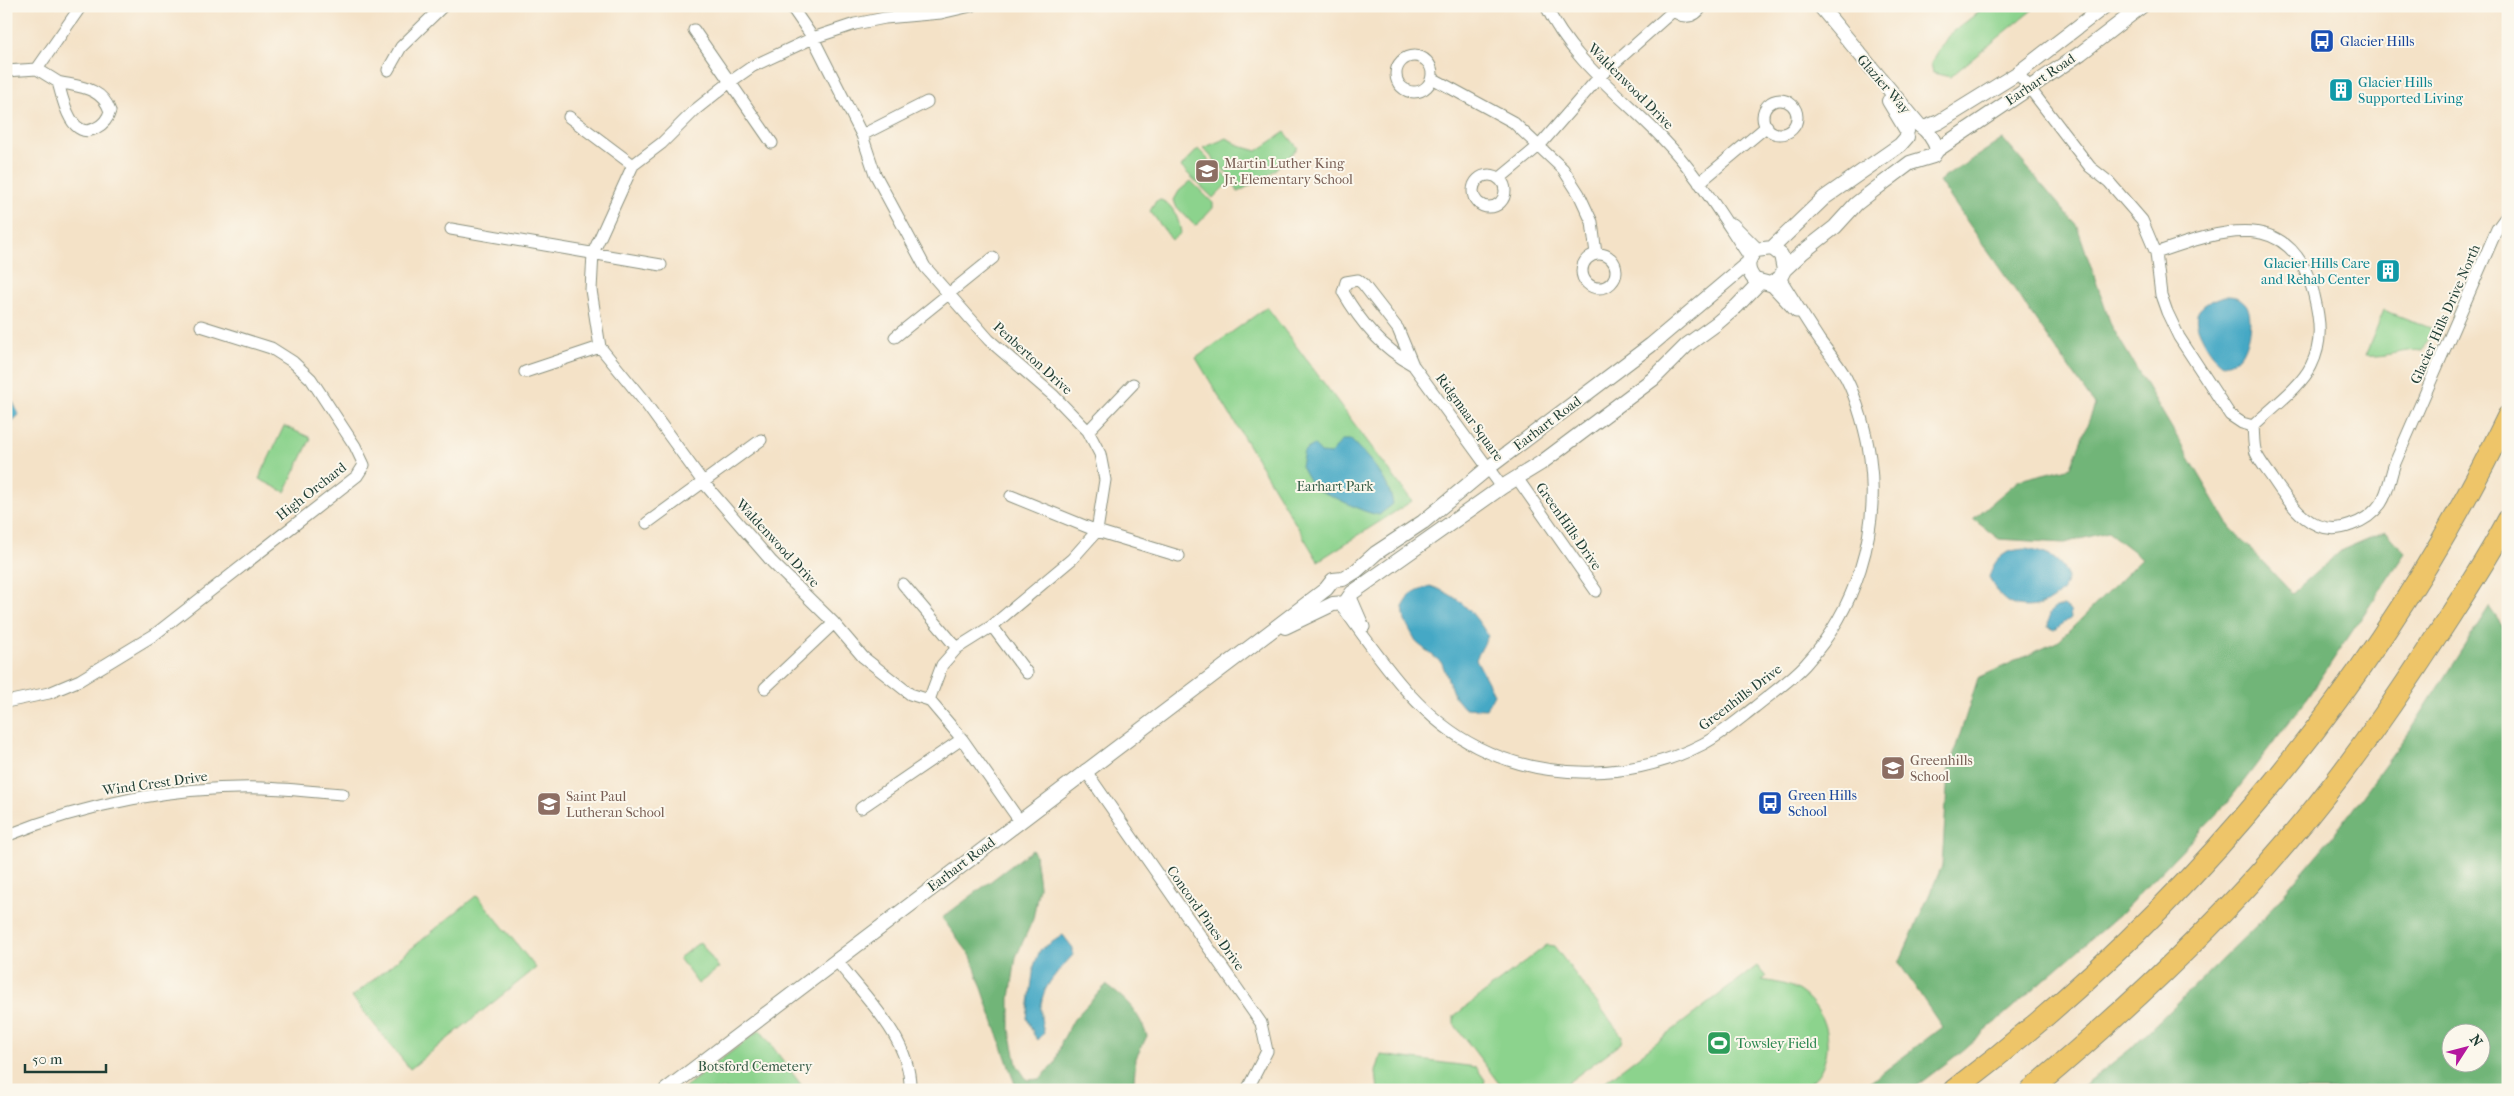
<svg xmlns="http://www.w3.org/2000/svg" width="2514" height="1096" font-family="'IM FELL French Canon',serif">
<style>
.green{fill:#8cd38d;stroke:#568860}
.forest{fill:#71b578;stroke:#487956;fill-rule:evenodd}
.water{fill:#45a8c5;stroke:#32727c}
.lines{fill:none;stroke-linecap:round;stroke-linejoin:round}
.minor-casing{stroke:#8a907e;stroke-width:13}
.tertiary-casing{stroke:#8a907e;stroke-width:16}
.motorway-casing{stroke:#8a907e;stroke-width:23}
.minor{stroke:#fff;stroke-width:11}
.tertiary{stroke:#fff;stroke-width:14}
.motorway{stroke:#eec569;stroke-width:21}
.labels{text-anchor:middle;stroke-width:4;stroke-linejoin:round;paint-order:stroke}
.transit-label{font-size:14px;fill:#164399;stroke:#fbf7ec;text-anchor:start}
.street-label{font-size:14px;fill:#1f3d34;stroke:#fbf7ec}
.culture-label{font-size:14px;fill:#0d838f;stroke:#fbf7ec;text-anchor:start}
.education-label{font-size:14px;fill:#785e54;stroke:#fbf7ec;text-anchor:start}
.park-label{font-size:14px;fill:#355b46;stroke:#fbf7ec}
.leisure-label{font-size:14px;fill:#27864d;stroke:#fbf7ec;text-anchor:start}
</style>
<rect width="100%" height="100%" fill="#fbf7ec"/>
<filter id="ink" filterUnits="userSpaceOnUse"><feTurbulence type="fractalNoise" baseFrequency=".02" numOctaves="2"/><feDisplacementMap in="SourceGraphic" scale="10" xChannelSelector="R" yChannelSelector="G"/><feConvolveMatrix kernelMatrix="1 2 1 2 8 2 1 2 1" color-interpolation-filters="sRGB"/></filter>
<filter id="wash" filterUnits="userSpaceOnUse"><feTurbulence type="fractalNoise" baseFrequency=".0096" numOctaves="4" result="noise"/><feDisplacementMap in="SourceGraphic" scale="20" xChannelSelector="R" yChannelSelector="G"/><feGaussianBlur stdDeviation="1.12" result="paint"/><feColorMatrix in="noise" values="0 0 0 0 0 0 0 0 0 0 0 0 0 0 0 0 0 1.4 0 .05"/><feComposite in="paint" operator="in"/></filter>
<g filter="url(#wash)">
<rect width="100%" height="100%" fill="#f4e2c7"/>
<!-- green -->
<path class="green" d="M1986 6H2037L1950 77 1933 73 1931 63 1948 36Z
M1285 132 1298 148 1270 174 1238 192 1231 178 1203 148 1227 138 1240 146 1257 151Z
M1198 149 1230 181 1213 198 1181 167Z
M1191 181 1213 203V208L1198 224 1194 225 1176 206 1174 200 1179 191Z
M1161 200C1174 205 1179 220 1181 233L1172 240 1150 211 1156 201Z
M1267 307 1412 501 1318 561 1196 358Z
M2384 310 2433 329 2423 351C2405 348 2387 358 2365 356Z
M284 426 311 438 285 492 259 479Z
M477 895 536 968 410 1069 352 997Z
M700 942 719 968 698 984 679 958Z
M1547 945 1554 946 1622 1036 1621 1043 1558 1090H1504L1454 1024V1016Z
M1757 966 1766 977 1762 980C1773 982 1789 984 1799 991 1825 1008 1836 1046 1819 1073 1815 1079 1807 1085 1802 1090H1594Z
M760 1030 802 1086 797 1090H681Z
M1381 1055 1476 1067 1485 1080 1483 1090H1378L1376 1072Z"/>
<!-- forest -->
<path class="forest" d="M2003 139 2077 226 2111 325 2230 527 2292 593 2342 550 2386 531 2405 553 2308 697 2227 803 2120 914 1962 1051 1911 1090H1860L1942 1027 1899 963 1942 866 1948 772 1978 678 2059 641 2142 558 2108 532 2064 543 1999 539 1973 519 2019 480 2071 467 2095 405 1939 181Z
M2489 607 2508 634V1090H2078L2129 1050 2259 923 2336 832 2410 731ZM2452 1034H2482V1064H2452Z
M1032 850 1035 854 1039 886 1033 919 1016 957 1010 998V1030L1017 1065 1027 1080 1040 1079 1055 1063 1062 1041 1074 1019 1106 985C1127 1000 1138 1011 1147 1036L1136 1058 1134 1080 1129 1090H1017L971 956 942 918Z"/>
<!-- water -->
<path class="water" d="M2224 296C2231 296 2239 296 2245 303 2255 314 2248 349 2238 358 2233 362 2228 363 2223 364 2214 358 2208 349 2203 339 2189 313 2198 305 2224 296Z
M13 402 19 415 6 427V404Z
M1342 440H1351C1369 459 1388 477 1393 504L1379 515C1356 511 1337 496 1314 489L1301 466 1304 451 1314 445 1321 453 1331 454Z
M2026 549C2034 551 2045 553 2052 557 2092 584 2042 617 2011 604 2000 599 1994 587 1989 577 1995 557 2005 550 2026 549Z
M1430 586C1458 595 1473 611 1488 636L1476 659 1494 694 1486 709 1464 708 1454 696 1442 663 1417 643 1405 621 1403 607 1411 594Z
M2064 606 2070 611 2071 618 2054 630 2048 627 2049 613 2056 607Z
M1063 935 1073 948V955C1048 982 1034 995 1044 1033L1038 1040 1034 1035 1027 1018 1034 966 1040 950Z"/>
</g>
<g filter="url(#ink)">
<g class="lines">
<defs>
<path id="minor" d="M791 6 813 38 862 135 875 174 925 267 989 340 1054 396 1088 431 1100 454 1105 480 1097 531 1072 559 992 626 957 648 942 665 929 700
M971 6 941 13 885 18 855 24 813 38 753 66 730 82 695 110 662 143 633 165 593 253 591 290 600 347 644 401 703 482 772 562 834 623 863 657 910 694 929 700 962 739 1019 820
M1546 6C1571 60 1624 98 1664 140 1698 175 1723 218 1750 258
M1670 6C1679 19 1694 20 1702 6
M694 30 772 143
M1396 74a18 18 0 1 1 36 0a18 18 0 1 1-36 0Z
M37 69 58 82
M388 70 401 47 443 6
M6 71 37 69 81 6
M2018 73 2090 167 2109 182 2142 220 2156 253 2161 295 2167 312 2179 337 2230 415 2242 423 2253 426
M1432 78 1513 122 1563 169 1579 194 1592 222 1596 254
M58 82C79 87 102 87 110 111 108 119 104 124 96 128 71 142 62 97 58 82Z
M1763 117a17 17 0 1 1 34 0a17 17 0 1 1-34 0Z
M569 117 633 165
M862 135 927 102
M1473 191a16 16 0 1 1 32 0a16 16 0 1 1-32 0Z
M1499 179 1540 145 1600 76 1673 11
M1699 183 1767 126
M1733 224 1758 249
M451 229 661 265
M2156 253C2221 230 2291 205 2314 295 2320 320 2323 342 2311 366 2301 387 2270 409 2253 426
M1582 271a17 17 0 1 1 34 0a17 17 0 1 1-34 0Z
M1770 284 1796 312
M895 337 993 258
M1413 365C1382 348 1361 323 1343 292L1346 282 1358 280 1363 284 1398 329 1413 365 1502 487
M525 372 600 347
M2253 426C2254 434 2253 445 2256 453 2260 462 2267 470 2273 479 2290 505 2314 540 2351 525 2363 521 2374 513 2381 503 2389 491 2390 476 2395 463L2497 229 2508 214
M1088 431 1133 384
M1517 478 1596 591
M1011 496 1097 531 1179 556
M647 523 761 440
M903 584 957 648
M1351 597 1364 627
M1341 605C1380 658 1416 716 1477 747 1546 782 1634 780 1703 744 1722 734 1738 720 1755 707 1772 693 1790 681 1805 665 1856 609 1880 533 1870 458 1867 435 1857 399 1846 378 1839 365 1829 353 1820 341 1806 320 1793 299 1780 278
M992 626 1027 673
M765 688 834 623
M6 702 49 693 80 680 154 635 357 476 364 465 355 446 311 379 293 362 271 348 201 326
M1085 770 1261 1023 1267 1051 1247 1090
M861 808 962 739
M6 836C87 803 176 786 263 788 290 789 317 792 343 794
M836 960C865 997 912 1040 910 1090"/>
<path id="tertiary" d="M1820 6 1919 125C1927 130 1935 140 1937 150
M1889 101 1907 131
M1924 128 1939 122 2018 73 2105 6
M1772 248 1824 198 1900 145 1907 137
M1784 270 1781 255 1772 248 1756 250C1746 260 1746 270 1755 280L1770 284 1780 278 1784 270 1803 252 1835 227 1856 204 1874 190 1910 163 1933 156 1937 150 2081 53 2142 6
M1285 627 1333 604 1345 603 1352 593 1502 487 1541 463 1653 379 1687 345 1716 324 1737 306 1759 283
M666 1090 1258 641 1326 589 1333 580 1343 579 1356 571 1376 553 1423 522 1488 468 1651 345 1748 263"/>
<path id="motorway" d="M1954 1090C2188 912 2380 681 2508 416
M2031 1090C2122 1014 2209 933 2286 843 2341 779 2389 710 2435 639 2460 600 2486 562 2508 520"/>
</defs>
<!-- minor casing -->
<use href="#minor" class="minor-casing"/>
<!-- tertiary casing -->
<use href="#tertiary" class="tertiary-casing"/>
<!-- motorway casing -->
<use href="#motorway" class="motorway-casing"/>
<!-- minor -->
<use href="#minor" class="minor"/>
<!-- tertiary -->
<use href="#tertiary" class="tertiary"/>
<!-- motorway -->
<use href="#motorway" class="motorway"/>
</g>
</g>
<!-- icons -->
<defs>
<symbol id="bus-square" viewBox="-11 -11 22 22"><rect x="-9" y="-9" width="18" height="18" rx="4" fill="#1a4fb4" stroke="#fbf7ec"/><path d="M-5-6H5V4H4V6H2V4H-2V6H-4V4H-5ZM-3.5-4V0h7V-4ZM-3.5 1.2v1.5H-2V1.2ZM2 1.2v1.5H3.5V1.2Z" fill="#fff"/></symbol>
<symbol id="building-square" viewBox="-11 -11 22 22"><rect x="-9" y="-9" width="18" height="18" rx="4" fill="#0f9aa8" stroke="#fbf7ec"/><path d="M-4-6H4V6H1V3H-1V6H-4ZM-2.5-4.3h1.7v1.8h-1.7ZM.8-4.3h1.7v1.8H.8ZM-2.5-1h1.7V.8h-1.7ZM.8-1h1.7V.8H.8Z" fill="#fff"/></symbol>
<symbol id="school-square" viewBox="-11 -11 22 22"><rect x="-9" y="-9" width="18" height="18" rx="4" fill="#8d6e63" stroke="#fbf7ec"/><path d="M0-5L7-2L0 1L-7-2ZM-4 1L0 2.5L4 1V4Q0 6-4 4Z" fill="#fff"/></symbol>
<symbol id="stadium-square" viewBox="-11 -11 22 22"><rect x="-9" y="-9" width="18" height="18" rx="4" fill="#2e9e5b" stroke="#fbf7ec"/><path d="M0-5a6.5 5 0 1 0 0 10a6.5 5 0 1 0 0-10ZM-3.5-1.8h7v3.6h-7Z" fill="#fff"/></symbol>
</defs>
<g fill-rule="evenodd">
<use href="#bus-square" x="2308" y="27" width="28" height="28"/>
<use href="#building-square" x="2327" y="76" width="28" height="28"/>
<use href="#school-square" x="1193" y="157" width="28" height="28"/>
<use href="#building-square" x="2374" y="257" width="28" height="28"/>
<use href="#school-square" x="1879" y="754" width="28" height="28"/>
<use href="#bus-square" x="1756" y="789" width="28" height="28"/>
<use href="#school-square" x="535" y="790" width="28" height="28"/>
<use href="#stadium-square" x="1705" y="1029" width="28" height="28"/>
</g>
<g class="labels">
<!-- transit labels -->
<g class="transit-label">
<text x="2340" y="46">Glacier Hills</text>
<text x="1788" y="800">Green Hills<tspan x="1788" dy="16">School</tspan></text>
</g>
<!-- street labels -->
<g class="street-label">
<text transform="translate(2040 79) rotate(-34)" y="5">Earhart Road</text>
<text transform="translate(1884 84) rotate(49)" y="5">Glazier Way</text>
<text transform="translate(1631 86) rotate(45)" y="5">Waldenwood Drive</text>
<text transform="translate(2445 314) rotate(-66)" y="5">Glacier Hills Drive North</text>
<text transform="translate(1033 358) rotate(42)" y="5">Penberton Drive</text>
<text transform="translate(1470 417) rotate(54)" y="5">Ridgmaar Square</text>
<text transform="translate(1547 423) rotate(-37)" y="5">Earhart Road</text>
<text transform="translate(311 491) rotate(-38)" y="5">High Orchard</text>
<text transform="translate(1569 526) rotate(55)" y="5">GreenHills Drive</text>
<text transform="translate(778 543) rotate(47)" y="5">Waldenwood Drive</text>
<text transform="translate(1740 697) rotate(-37)" y="5">Greenhills Drive</text>
<text transform="translate(155 783) rotate(-8)" y="5">Wind Crest Drive</text>
<text transform="translate(961 864) rotate(-37)" y="5">Earhart Road</text>
<text transform="translate(1206 918) rotate(55)" y="5">Concord Pines Drive</text>
</g>
<!-- culture labels -->
<g class="culture-label">
<text x="2358" y="87">Glacier Hills<tspan x="2358" dy="16">Supported Living</tspan></text>
<text x="2370" y="268" text-anchor="end">Glacier Hills Care<tspan x="2370" dy="16">and Rehab Center</tspan></text>
</g>
<!-- education labels -->
<g class="education-label">
<text x="1224" y="168">Martin Luther King<tspan x="1224" dy="16">Jr. Elementary School</tspan></text>
<text x="1910" y="765">Greenhills<tspan x="1910" dy="16">School</tspan></text>
<text x="566" y="801">Saint Paul<tspan x="566" dy="16">Lutheran School</tspan></text>
</g>
<!-- park labels -->
<g class="park-label">
<text x="1335" y="491">Earhart Park</text>
<text x="755" y="1071">Botsford Cemetery</text>
</g>
<!-- leisure labels -->
<g class="leisure-label">
<text x="1736" y="1048">Towsley Field</text>
</g>
</g>
<!-- margin -->
<rect width="2514" height="1096" fill="none" stroke="#fbf7ec" stroke-width="25"/>
<!-- north arrow -->
<g transform="translate(2466 1048) rotate(54)"><circle r="24" fill="#fbf7ec" stroke="#a3ada2"/>
<path d="M0-4L9 19L0 12L-9 19Z" fill="#b5179e"/>
<text y="-8" font-size="14" font-weight="bold" text-anchor="middle" fill="#1f3d34">N</text>
</g>
<!-- scale -->
<path d="M25 1064v8h81v-8" fill="none" stroke="#1f3d34" stroke-width="2.5"/>
<text x="32" y="1064" font-size="15" fill="#1f3d34" stroke="#fbf7ec" stroke-width="4" paint-order="stroke">50 m</text>
</svg>
